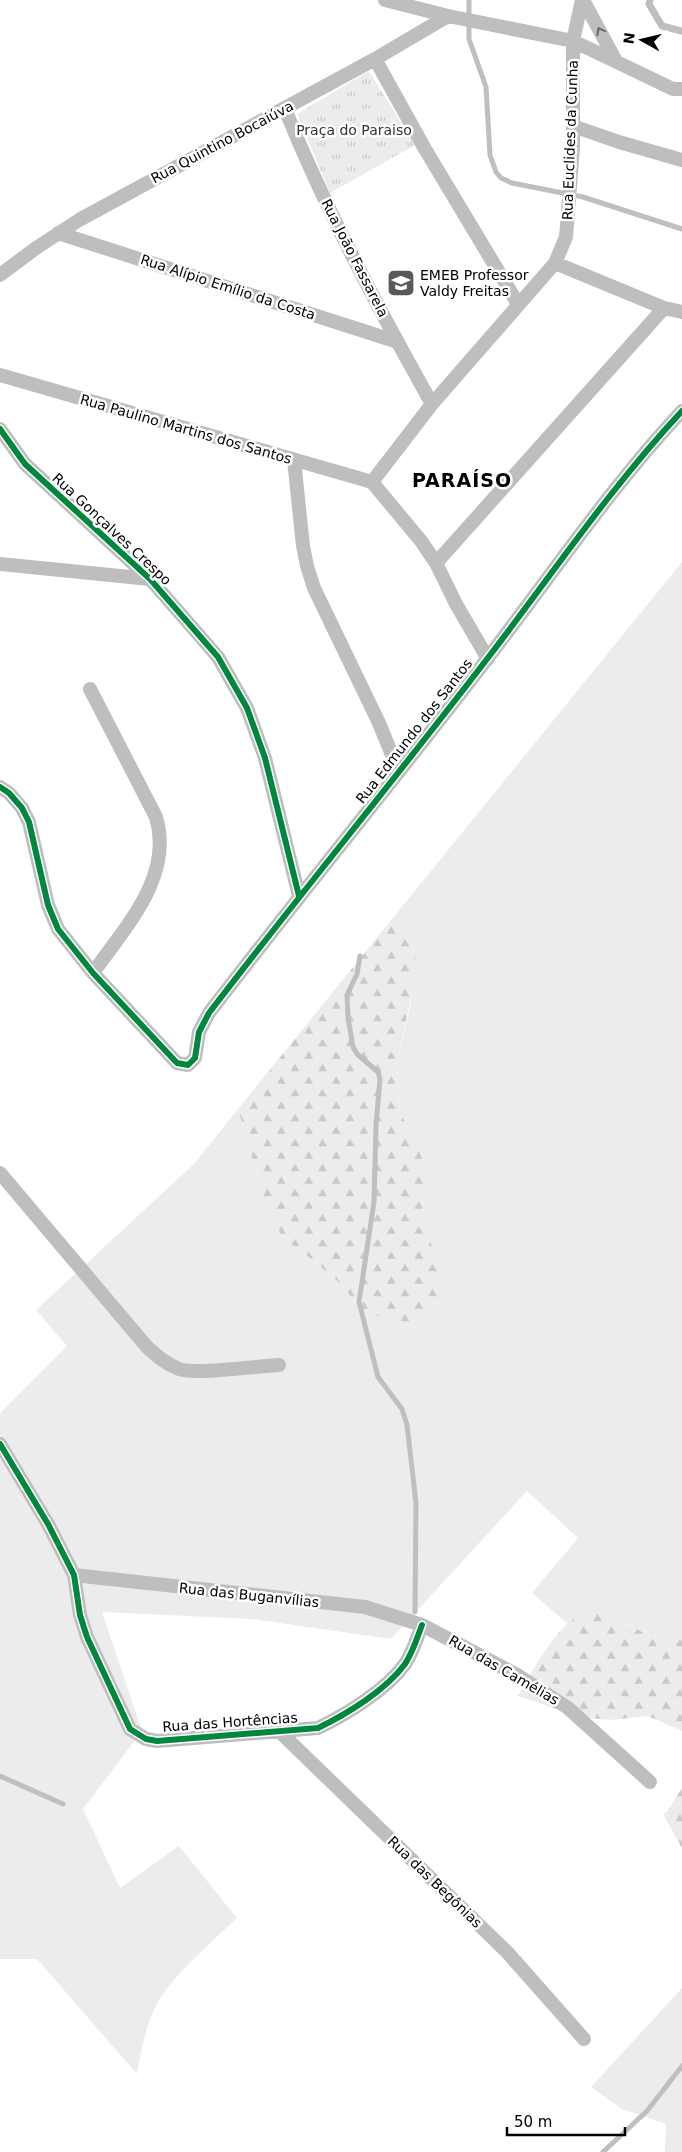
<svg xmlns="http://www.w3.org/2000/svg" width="682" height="2152" font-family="'DejaVu Sans',sans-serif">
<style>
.green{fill:#ececec}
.forest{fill:url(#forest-firs)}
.park{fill:url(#park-tufts)}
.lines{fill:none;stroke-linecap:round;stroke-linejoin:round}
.stream{stroke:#bfbfbf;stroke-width:5}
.lane{stroke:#bebebe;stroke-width:7}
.street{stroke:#bebebe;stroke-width:14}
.cycleway-casing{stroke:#fff;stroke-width:9}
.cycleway{stroke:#00873e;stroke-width:6}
.oneway{stroke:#686868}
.labels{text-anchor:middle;stroke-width:5;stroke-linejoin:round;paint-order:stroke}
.park-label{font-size:14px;fill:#333;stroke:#fff}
.street-label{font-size:14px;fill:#000;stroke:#fff}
.poi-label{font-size:14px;fill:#000;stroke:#fff;text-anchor:start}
.district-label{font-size:19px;font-weight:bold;letter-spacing:1px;fill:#000;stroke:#fff}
</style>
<defs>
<pattern id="forest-firs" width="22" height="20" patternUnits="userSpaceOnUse" patternTransform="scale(1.25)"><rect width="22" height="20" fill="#ececec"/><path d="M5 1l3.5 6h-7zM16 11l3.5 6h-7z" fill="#c9c9c9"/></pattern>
<pattern id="park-tufts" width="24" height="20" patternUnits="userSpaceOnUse" patternTransform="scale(1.25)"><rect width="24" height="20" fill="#ececec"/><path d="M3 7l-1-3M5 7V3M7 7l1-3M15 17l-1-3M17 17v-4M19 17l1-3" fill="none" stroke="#c9c9c9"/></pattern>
</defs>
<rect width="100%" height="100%" fill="#fff"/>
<!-- green -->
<path class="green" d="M682 562V1639L651 1636 623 1622 583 1613 569 1625 532 1593 578 1538 527 1491 391 1639 252 1619 102 1612 142 1731 83 1809 120 1888 179 1846 237 1918C210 1944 179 1969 159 2000 146 2023 141 2049 137 2074L37 1959H0V1413L67 1346 36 1310 194 1164 238 1109 265 1203 282 1237 314 1261 341 1284 359 1307 435 1252 421 1222 425 1189 423 1161 414 1137 400 1113 396 1065 411 1003 415 953 392 919Z
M682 1988V2152H665L666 2124 622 2109 591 2087Z"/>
<!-- forest -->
<path class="forest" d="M392 919 415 953 417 972 396 1065 400 1113 414 1137 423 1161 425 1189 421 1222 435 1252 441 1288 434 1304 409 1322 389 1321 359 1307 341 1284 314 1261 282 1237 265 1203 238 1109Z
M601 1612 651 1636 682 1639V1731L648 1716 610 1720 580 1717 518 1696C533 1670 554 1629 581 1614 586 1611 595 1612 601 1612Z
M682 1788V1848L663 1814 667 1812Z"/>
<!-- park -->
<path class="park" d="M369 71 415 145 330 193 297 114Z"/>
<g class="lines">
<!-- stream -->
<path class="stream" d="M469 0V39L486 87 490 155 496 172 501 178 512 183 583 197 682 229
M360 956 357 974 347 995 348 1018 353 1047 357 1054 378 1072 380 1079 376 1125 374 1202 359 1302 378 1377 402 1409 407 1425 416 1503 415 1612
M0 1776 63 1804
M603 2152 647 2111 682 2066"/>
<!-- lane -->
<path class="lane" d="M650 0 649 4 662 26 682 31"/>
<!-- street -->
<path class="street" d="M385 0 448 16 573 41 673 89H682
M583 0 616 61
M375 59 425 149 518 304
M285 109C326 210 378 308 432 404
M573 126 619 142 682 160
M58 233 398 342
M555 263 664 308 682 312
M0 275 36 248 79 220 375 59 448 16
M0 375 372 482
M0 429 25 464 150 579 218 657 247 708 265 758 299 896
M294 460 303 546 307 566 314 588 379 723 399 772
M372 482 432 404 555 263 566 237 573 148V41L582 0
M372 482 421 541 436 563 456 604 488 659
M436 563 664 308
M0 564 150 579
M90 689 156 817C174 877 125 927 93 973
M0 787 9 793 22 808 29 822 48 905 58 929 93 973 177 1063 188 1065 195 1058 199 1032 209 1013C300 894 396 778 487 659 551 576 610 488 682 411
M0 1173 147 1347C157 1356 166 1364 179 1369 196 1375 258 1366 279 1365
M0 1444 48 1524 74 1575 80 1615 87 1637 130 1729 146 1739 157 1741 318 1728C347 1714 386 1690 405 1664 413 1652 417 1638 422 1625
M74 1575 365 1607 422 1625 519 1676 568 1708 650 1782
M280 1732 507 1952 584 2039"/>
<defs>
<path id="cycleway" d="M0 429 25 464 150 579 218 657 247 708 265 758 299 896
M0 787 9 793 22 808 29 822 48 905 58 929 93 973 177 1063 188 1065 195 1058 199 1032 209 1013C300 894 396 778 487 659 551 576 610 488 682 411
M0 1444 48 1524 74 1575 80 1615 87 1637 130 1729 146 1739 157 1741 318 1728C347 1714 386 1690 405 1664 413 1652 417 1638 422 1625"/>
</defs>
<!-- cycleway casing -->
<use href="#cycleway" class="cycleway-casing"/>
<!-- cycleway -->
<use href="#cycleway" class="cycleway"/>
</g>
<!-- one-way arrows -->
<defs><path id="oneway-chevron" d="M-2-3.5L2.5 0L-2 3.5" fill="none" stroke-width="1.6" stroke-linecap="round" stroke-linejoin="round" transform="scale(1.25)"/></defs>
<use class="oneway" href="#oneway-chevron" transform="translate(600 31) rotate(-118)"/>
<!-- icons -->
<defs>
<symbol id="school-square" viewBox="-11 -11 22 22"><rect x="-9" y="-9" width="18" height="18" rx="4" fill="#595959" stroke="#fff"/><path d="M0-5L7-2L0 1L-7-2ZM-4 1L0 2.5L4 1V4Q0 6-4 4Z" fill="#fff"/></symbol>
</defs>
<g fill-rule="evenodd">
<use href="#school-square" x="385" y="267" width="32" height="32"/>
</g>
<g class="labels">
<!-- park labels -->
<g class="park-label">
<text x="354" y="135">Praça do Paraiso</text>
</g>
<!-- street labels -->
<g class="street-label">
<text transform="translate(570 140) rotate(-88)" y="5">Rua Euclides da Cunha</text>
<text transform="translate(222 142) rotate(-28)" y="5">Rua Quintino Bocaiúva</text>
<text transform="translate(355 258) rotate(63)" y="5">Rua João Fassarela</text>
<text transform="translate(228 287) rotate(18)" y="5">Rua Alípio Emílio da Costa</text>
<text transform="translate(186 429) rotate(16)" y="5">Rua Paulino Martins dos Santos</text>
<text transform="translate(112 529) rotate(43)" y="5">Rua Gonçalves Crespo</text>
<text transform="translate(414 731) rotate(-52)" y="5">Rua Edmundo dos Santos</text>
<text transform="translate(249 1595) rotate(6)" y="5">Rua das Buganvílias</text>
<text transform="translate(504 1670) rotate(30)" y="5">Rua das Camélias</text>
<text transform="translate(230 1722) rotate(-4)" y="5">Rua das Hortências</text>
<text transform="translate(435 1882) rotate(44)" y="5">Rua das Begônias</text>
</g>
<!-- poi labels -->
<g class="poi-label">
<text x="420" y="280">EMEB Professor<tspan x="420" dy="16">Valdy Freitas</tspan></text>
</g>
<!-- district labels -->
<g class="district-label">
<text x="462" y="487">PARAÍSO</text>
</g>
</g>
<!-- north arrow -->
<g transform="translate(642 40) rotate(278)" stroke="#ffffff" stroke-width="4" paint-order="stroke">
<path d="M0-4L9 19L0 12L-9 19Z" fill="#000000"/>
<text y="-8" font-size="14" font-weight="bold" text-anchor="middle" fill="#000000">N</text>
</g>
<!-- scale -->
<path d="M507 2127v8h118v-8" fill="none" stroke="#000000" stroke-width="2.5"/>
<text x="514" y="2127" font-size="15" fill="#000000" stroke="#ffffff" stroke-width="4" paint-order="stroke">50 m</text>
</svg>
